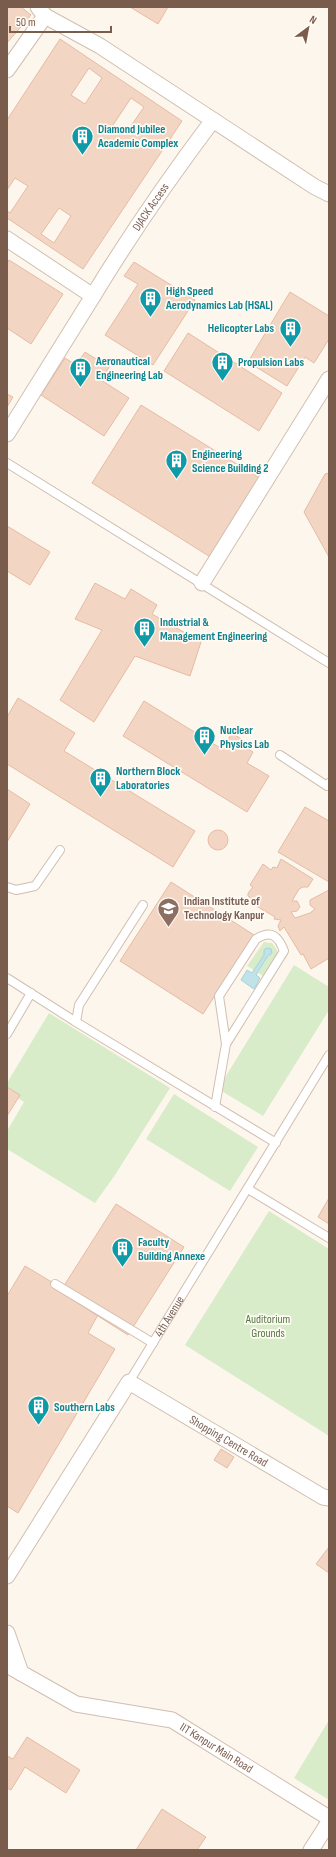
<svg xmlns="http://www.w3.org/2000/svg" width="336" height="1857" font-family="'Sofia Sans Condensed',sans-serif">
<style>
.green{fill:#d8ecc9}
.water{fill:#bfe3e8;stroke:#a5d3da}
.building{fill:#f3d5c3;stroke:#e6bba3;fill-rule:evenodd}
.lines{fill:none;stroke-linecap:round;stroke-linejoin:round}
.service-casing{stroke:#d1beb0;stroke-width:10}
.minor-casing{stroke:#d1beb0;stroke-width:17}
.service{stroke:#fff;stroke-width:8}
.minor{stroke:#fff;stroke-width:15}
.labels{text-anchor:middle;stroke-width:3.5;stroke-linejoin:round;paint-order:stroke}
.culture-label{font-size:12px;font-weight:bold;fill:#0d838f;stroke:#fffaf3;text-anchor:start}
.street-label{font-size:12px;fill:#7a5c4d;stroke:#fffaf3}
.education-label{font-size:12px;font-weight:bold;fill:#785e54;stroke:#fffaf3;text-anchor:start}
.park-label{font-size:12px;fill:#537a41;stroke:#fffaf3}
</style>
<rect width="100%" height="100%" fill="#fdf6ec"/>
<!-- green -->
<path class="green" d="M264 942 272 943 277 950V954L263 976 258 973 267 957 270 956 264 955 254 970 247 966Z
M294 965 329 987V1010L263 1116 218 1089Z
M49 1013 170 1088 115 1175 95 1203 7 1149V1131L24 1102 7 1091V1083Z
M174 1094 258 1147 230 1191 146 1139Z
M269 1211 329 1249V1436L185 1345Z
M329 1720V1800L294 1778Z"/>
<!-- water -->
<path class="water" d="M267 948 271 949 272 953 267 957 256 975 260 978 254 989 241 980 247 970 252 973 264 955V950Z"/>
<!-- building -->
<path class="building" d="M7 7H21L31 15 7 43Z
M130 7H168L158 24Z
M60 39 182 121 83 269 7 218V211L10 213 28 186 15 178 7 190V120ZM89 68 102 78 85 104 71 95ZM131 98 144 107 126 133 113 125ZM59 208 71 216 54 243 41 234Z
M9 260 63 294 31 344 7 328V264Z
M134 262 195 300 153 365 105 335 138 284 124 276Z
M290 292 329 316V339L314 363 305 357 287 386 248 362Z
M188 333 282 393 259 431 164 371Z
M85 352 96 359 98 356 111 364 101 380 129 398 104 436 41 395 65 358 76 365Z
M7 394 13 397 7 407Z
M141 405 261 479 212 558 92 483Z
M329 473V557L304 512 325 474Z
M7 526 50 552 30 585 7 571Z
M95 583 125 599 131 589 157 605 152 614 201 642 190 676 135 656 94 722 60 700 102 630 75 619Z
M18 698 75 733 64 751 195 831 173 867 7 764V717Z
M144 701 222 749 232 733 246 742 243 746 253 752 247 763 269 776 247 812 123 736Z
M7 789 30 804 7 842Z
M305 807 329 821V882L278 852Z
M208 840a10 10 0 1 1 20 0a10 10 0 1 1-20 0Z
M281 859 313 879 308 887H303L299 889 292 901H297L300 907 297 911 291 912 295 918 310 913 315 909 310 905V900L329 890V958L311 969 303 954 301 955 284 927 280 931 278 926 281 920 274 919 275 917 253 904 254 901 248 896V893L253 887 250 885 263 864 271 870 273 867 277 868Z
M171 882 254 935 203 1014 120 961Z
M7 1087 20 1095 7 1116Z
M329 1198V1224L318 1217Z
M116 1204 184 1247 128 1335 60 1292Z
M25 1266 100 1311 88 1333 115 1349 18 1513 7 1506V1296Z
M221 1449 234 1457 227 1468 214 1460Z
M329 1547V1573L316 1564Z
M27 1737 80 1770 66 1793 25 1767 11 1790 7 1788V1756L13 1759Z
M162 1809 206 1837 197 1850H136Z"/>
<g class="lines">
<defs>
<g id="service">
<path d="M7 463 329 663"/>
<path d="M280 755 327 786 329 783"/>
<path d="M7 887 16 890 35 886 60 850"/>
<path d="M7 978 76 1022 276 1143"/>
<path d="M76 1022 79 1005 143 905"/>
<path d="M7 1034 31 993"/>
<path d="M215 1107 226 1044 284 951C278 935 271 930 256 939L219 996 226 1044"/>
<path d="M248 1189 329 1238"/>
<path d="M55 1284 153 1343"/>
<path id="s1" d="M129 1382 329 1055"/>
</g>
<g id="minor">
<path d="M45 16 100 46 315 187 329 194"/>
<path d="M7 70 45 16 38 7"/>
<path d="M7 239 93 296 7 434"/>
<path id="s2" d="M93 296C130 235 170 177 213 120"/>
<path d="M202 583 329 379"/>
<path id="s3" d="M7 1576 129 1382 323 1497 329 1498"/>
<path d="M7 1633 21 1673"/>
<path id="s4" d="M7 1665 76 1704 172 1720 329 1818"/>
<path d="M311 1850 329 1822"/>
</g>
</defs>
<!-- service casing -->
<use href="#service" class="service-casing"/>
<!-- minor casing -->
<use href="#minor" class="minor-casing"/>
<!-- service -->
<use href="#service" class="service"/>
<!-- minor -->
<use href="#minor" class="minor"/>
</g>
<!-- icons -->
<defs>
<symbol id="building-pin" viewBox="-11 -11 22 30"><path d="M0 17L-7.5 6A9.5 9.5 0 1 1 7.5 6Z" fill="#0f9aa8" stroke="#fffaf3"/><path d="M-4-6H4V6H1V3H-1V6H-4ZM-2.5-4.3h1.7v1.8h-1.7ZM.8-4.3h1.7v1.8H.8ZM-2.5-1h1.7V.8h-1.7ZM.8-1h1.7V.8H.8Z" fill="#fff"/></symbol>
<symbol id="university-pin" viewBox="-11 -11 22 30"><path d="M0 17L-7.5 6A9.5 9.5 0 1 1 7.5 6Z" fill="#8d6e63" stroke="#fffaf3"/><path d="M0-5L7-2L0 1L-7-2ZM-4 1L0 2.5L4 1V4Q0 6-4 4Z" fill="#fff"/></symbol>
</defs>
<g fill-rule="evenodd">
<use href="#building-pin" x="70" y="124" width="25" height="34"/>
<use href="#building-pin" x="138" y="286" width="25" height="34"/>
<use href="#building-pin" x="278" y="316" width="25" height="34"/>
<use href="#building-pin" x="210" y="350" width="25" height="34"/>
<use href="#building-pin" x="68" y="356" width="25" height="34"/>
<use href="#building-pin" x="164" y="448" width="25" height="34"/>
<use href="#building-pin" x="132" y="616" width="25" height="34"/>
<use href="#building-pin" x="192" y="724" width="25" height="34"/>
<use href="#building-pin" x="88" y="766" width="25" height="34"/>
<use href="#university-pin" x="156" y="896" width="25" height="34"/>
<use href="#building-pin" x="110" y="1236" width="25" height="34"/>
<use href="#building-pin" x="26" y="1394" width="25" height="34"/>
</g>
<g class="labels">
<!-- culture labels -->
<g class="culture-label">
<text x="98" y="133">Diamond Jubilee<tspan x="98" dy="14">Academic Complex</tspan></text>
<text x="166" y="295">High Speed<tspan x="166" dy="14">Aerodynamics Lab (HSAL)</tspan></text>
<text x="274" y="332" text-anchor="end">Helicopter Labs</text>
<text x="96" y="365">Aeronautical<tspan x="96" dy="14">Engineering Lab</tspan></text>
<text x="238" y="366">Propulsion Labs</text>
<text x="192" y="458">Engineering<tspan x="192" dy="14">Science Building 2</tspan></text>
<text x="160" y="626">Industrial &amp;<tspan x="160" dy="14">Management Engineering</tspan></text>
<text x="220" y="734">Nuclear<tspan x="220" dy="14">Physics Lab</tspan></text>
<text x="116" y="775">Northern Block<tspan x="116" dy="14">Laboratories</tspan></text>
<text x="138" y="1246">Faculty<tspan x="138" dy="14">Building Annexe</tspan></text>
<text x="54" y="1411">Southern Labs</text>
</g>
<!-- street labels -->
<g class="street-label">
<text dy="4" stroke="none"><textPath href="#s2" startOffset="106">DJACK Access</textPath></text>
<text dy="4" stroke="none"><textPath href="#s1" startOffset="77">4th Avenue</textPath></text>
<text dy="4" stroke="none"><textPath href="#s3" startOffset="345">Shopping Centre Road</textPath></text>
<text dy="4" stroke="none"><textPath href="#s4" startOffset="229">IIT Kanpur Main Road</textPath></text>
</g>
<!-- education labels -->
<g class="education-label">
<text x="184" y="905">Indian Institute of<tspan x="184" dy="14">Technology Kanpur</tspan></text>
</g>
<!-- park labels -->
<g class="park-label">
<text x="268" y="1323">Auditorium<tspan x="268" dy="14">Grounds</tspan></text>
</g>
</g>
<!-- border -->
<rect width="336" height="1857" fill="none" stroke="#7a5c4d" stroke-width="16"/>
<!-- north arrow -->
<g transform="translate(308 28) rotate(32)" stroke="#fffaf3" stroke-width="3" paint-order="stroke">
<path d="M0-3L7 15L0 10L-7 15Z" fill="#7a5c4d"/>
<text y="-6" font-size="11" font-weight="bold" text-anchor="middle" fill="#7a5c4d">N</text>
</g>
<!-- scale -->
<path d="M10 26v6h101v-6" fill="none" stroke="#7a5c4d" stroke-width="2"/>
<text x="16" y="26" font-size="12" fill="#7a5c4d" stroke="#fffaf3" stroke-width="3" paint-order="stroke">50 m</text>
</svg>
